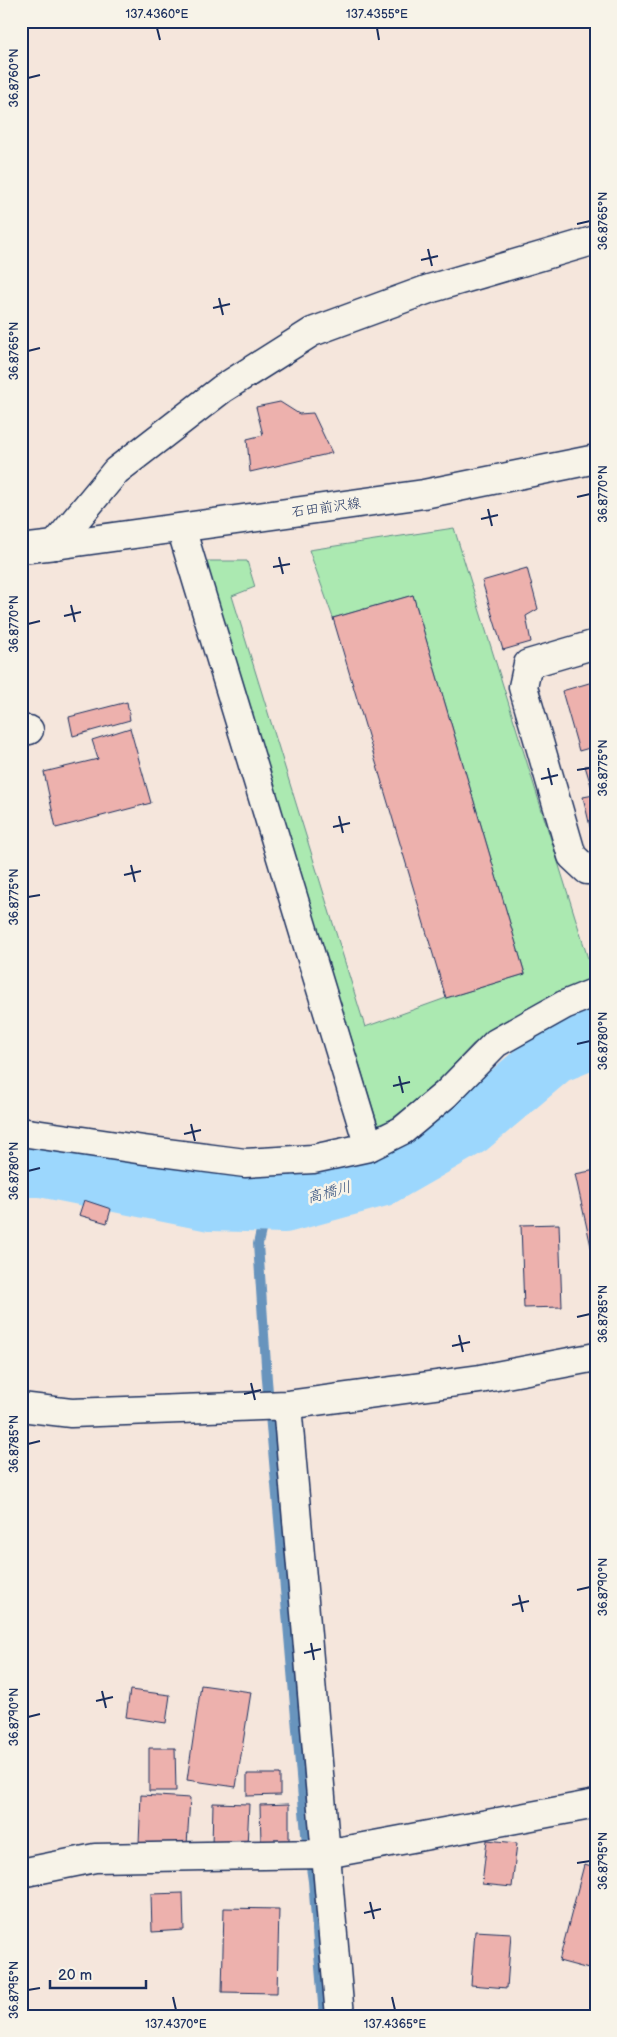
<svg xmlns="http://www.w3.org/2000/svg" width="617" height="2037" font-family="'Balsamiq Sans','Klee One',sans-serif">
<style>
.green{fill:#abe9b1;stroke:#638c88}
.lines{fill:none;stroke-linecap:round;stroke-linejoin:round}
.stream{stroke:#6894bd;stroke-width:10}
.river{stroke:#9cd7fd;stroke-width:58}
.building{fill:#edb1ad;stroke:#1b2f5e}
.minor-casing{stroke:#1b2f5e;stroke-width:31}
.tertiary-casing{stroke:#1b2f5e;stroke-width:31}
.secondary-casing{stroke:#1b2f5e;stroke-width:31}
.minor{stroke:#f7f3e8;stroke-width:28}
.tertiary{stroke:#f7f3e8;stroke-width:28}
.secondary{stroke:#f7f3e8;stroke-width:28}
.ticks{fill:none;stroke:#1b2f5e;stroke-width:2}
.labels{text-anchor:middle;stroke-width:5;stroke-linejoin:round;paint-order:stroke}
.street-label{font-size:14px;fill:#1b2f5e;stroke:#f7f3e8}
.water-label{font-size:15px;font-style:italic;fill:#35517e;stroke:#f7f3e8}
.neatline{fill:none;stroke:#1b2f5e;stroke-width:2}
.ticks-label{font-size:12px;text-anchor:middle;fill:#1b2f5e}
</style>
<rect width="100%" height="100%" fill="#f5e6dc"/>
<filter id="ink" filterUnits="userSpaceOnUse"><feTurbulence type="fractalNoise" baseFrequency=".02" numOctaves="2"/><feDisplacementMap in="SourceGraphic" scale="10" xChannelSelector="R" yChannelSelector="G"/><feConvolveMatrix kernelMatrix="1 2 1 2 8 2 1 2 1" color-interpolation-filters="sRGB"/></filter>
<g filter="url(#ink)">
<!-- green -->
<path class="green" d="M454 528 595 981 533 1007 473 1044 442 1077 414 1102 390 1120 378 1125 204 561H247L255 587 232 596 365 1027 446 998 525 974 413 595 333 618 309 550Z"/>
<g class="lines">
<!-- stream -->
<path class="stream" d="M267 1204 258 1244 267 1380 306 1834 313 1881 324 2016"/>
<!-- river -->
<path class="river" d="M21 1168H42L211 1202 284 1204 380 1178 469 1127 554 1055 596 1038"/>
</g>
<!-- building -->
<path class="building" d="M280 402 299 414 313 413 332 453 250 472 247 439 263 435 256 407Z
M527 568 538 609 526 616 531 642 503 650 482 581Z
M413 595 525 974 446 998 333 618Z
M596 681V746L579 751 562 691Z
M127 702 130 720 73 736 69 717Z
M130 728 151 803 56 828 44 772 98 759 92 740Z
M596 765V838L593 839 583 797 594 795 585 766Z
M596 1170V1269L575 1174Z
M84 1200 111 1209 107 1223 79 1215Z
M559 1224 562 1307 524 1308 521 1225Z
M201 1685 251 1692 236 1787 187 1780Z
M130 1690 170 1695 166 1723 126 1717Z
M149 1748H175L176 1791H149Z
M247 1774H280V1795L247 1796Z
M141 1795 190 1798 187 1845 139 1843Z
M213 1803 249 1804 247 1847 212 1846Z
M289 1804V1841L261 1842 260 1805Z
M487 1840 517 1843 512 1887 482 1884Z
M584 1865 596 1868V1971L559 1961Z
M183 1893 184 1930 152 1932 151 1894Z
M224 1908 279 1909 277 1993 222 1992Z
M475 1931 511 1933 507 1988 471 1985Z"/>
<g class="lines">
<defs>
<path id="minor" d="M181 528 369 1147 403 1130 446 1094 496 1043 564 1005 596 992
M55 545 116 471 222 389 312 332 429 289 596 240
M596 644 528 664 523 687 572 856 587 870 596 868
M21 731 29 730
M21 1132 144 1150 245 1163 313 1159 369 1147
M287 1405 340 2016
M21 1407 71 1413 287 1405 480 1379 596 1357
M21 1873 95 1858 326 1854 596 1804"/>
<path id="tertiary" d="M21 549 55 545"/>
<path id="secondary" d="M55 545 424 494 596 459"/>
</defs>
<!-- minor casing -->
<use href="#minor" class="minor-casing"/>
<!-- tertiary casing -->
<use href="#tertiary" class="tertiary-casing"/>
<!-- secondary casing -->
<use href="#secondary" class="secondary-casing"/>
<!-- minor -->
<use href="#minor" class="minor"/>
<!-- tertiary -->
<use href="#tertiary" class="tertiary"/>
<!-- secondary -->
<use href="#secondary" class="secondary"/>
</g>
</g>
<!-- ticks -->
<path class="ticks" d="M157 28 160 40M377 28 379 40M28 78 40 75M577 224 590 221M428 249 432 266M421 260 438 256M219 298 223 315M213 308 230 304M28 351 40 348M577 497 590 494M488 509 492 526M481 519 498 515M279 557 283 574M273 567 290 564M71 605 75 622M64 616 81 612M28 624 40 621M548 768 552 785M577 770 590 768M541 779 558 775M339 816 343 833M333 827 350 823M131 865 135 882M124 875 141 871M28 897 40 895M577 1044 590 1041M399 1076 403 1093M393 1086 410 1082M191 1124 195 1141M184 1134 201 1130M28 1171 40 1168M577 1317 590 1314M459 1335 463 1352M452 1346 470 1342M251 1383 255 1400M244 1394 261 1390M28 1444 40 1441M577 1590 590 1587M519 1595 523 1612M512 1605 529 1601M311 1643 314 1660M304 1653 321 1649M102 1691 106 1708M96 1701 113 1697M28 1717 40 1714M577 1863 590 1861M370 1902 374 1919M364 1913 381 1909M28 1990 40 1988M173 1997 176 2010M392 1997 395 2010"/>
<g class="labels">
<!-- street labels -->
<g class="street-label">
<text transform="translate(326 507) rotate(-8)" y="5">石田前沢線</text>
</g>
<!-- water labels -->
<g class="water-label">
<text transform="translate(329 1192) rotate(-15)" y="5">高橋川</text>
</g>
</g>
<!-- margin -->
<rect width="617" height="2037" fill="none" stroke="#f7f3e8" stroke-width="55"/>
<!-- scale -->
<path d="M50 1980v8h96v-8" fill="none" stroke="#1b2f5e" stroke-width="2.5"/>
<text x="58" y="1980" font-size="15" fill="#1b2f5e" stroke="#f7f3e8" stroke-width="4" paint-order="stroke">20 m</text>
<rect x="28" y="28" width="562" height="1982" class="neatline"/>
<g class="ticks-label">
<text x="157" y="18">137.4360°E</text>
<text x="377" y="18">137.4355°E</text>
<text transform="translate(14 78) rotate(-90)" y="4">36.8760°N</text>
<text transform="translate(603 221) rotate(-90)" y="4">36.8765°N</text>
<text transform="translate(14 351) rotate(-90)" y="4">36.8765°N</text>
<text transform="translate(603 494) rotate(-90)" y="4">36.8770°N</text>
<text transform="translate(14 624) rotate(-90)" y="4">36.8770°N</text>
<text transform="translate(603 768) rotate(-90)" y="4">36.8775°N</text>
<text transform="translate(14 897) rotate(-90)" y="4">36.8775°N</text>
<text transform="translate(603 1041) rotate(-90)" y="4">36.8780°N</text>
<text transform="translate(14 1171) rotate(-90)" y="4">36.8780°N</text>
<text transform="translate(603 1314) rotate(-90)" y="4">36.8785°N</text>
<text transform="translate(14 1444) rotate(-90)" y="4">36.8785°N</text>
<text transform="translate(603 1587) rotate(-90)" y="4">36.8790°N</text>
<text transform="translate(14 1717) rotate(-90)" y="4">36.8790°N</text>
<text transform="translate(603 1861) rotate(-90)" y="4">36.8795°N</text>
<text transform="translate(14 1990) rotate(-90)" y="4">36.8795°N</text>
<text x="176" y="2028">137.4370°E</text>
<text x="395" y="2028">137.4365°E</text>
</g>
</svg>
